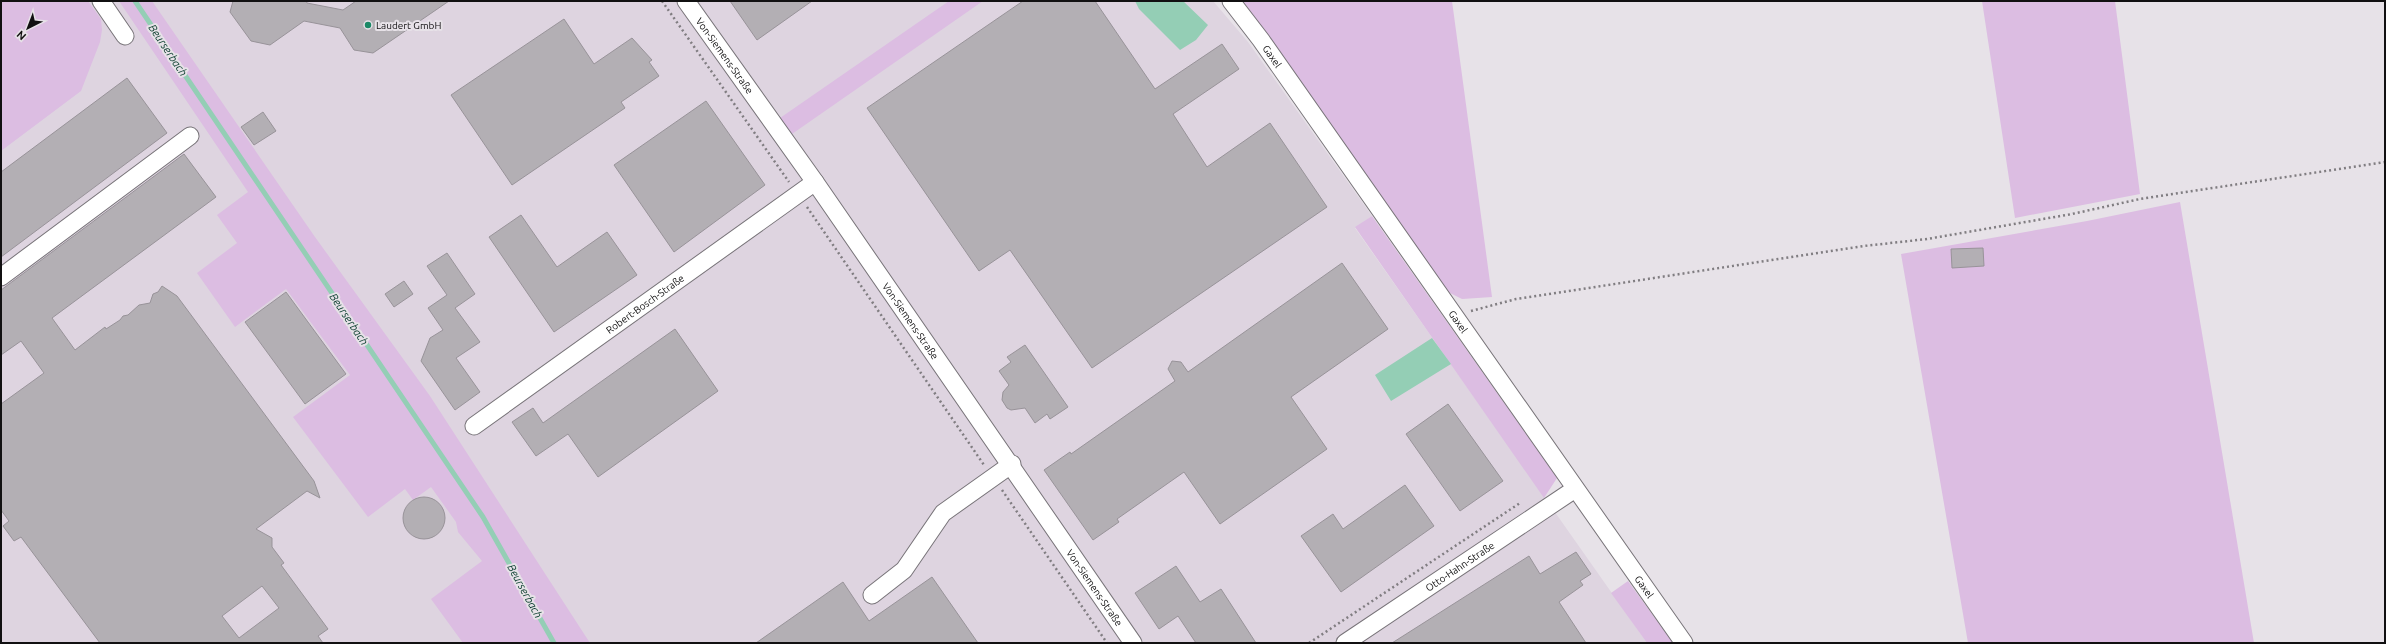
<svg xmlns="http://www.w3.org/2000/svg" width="2386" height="644" font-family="Ubuntu,sans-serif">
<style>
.built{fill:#ded4e0}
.green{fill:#dcbde2}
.water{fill:#94ceb5}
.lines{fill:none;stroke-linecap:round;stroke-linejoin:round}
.stream{stroke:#94ceb5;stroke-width:5}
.building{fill:#b3afb4;stroke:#989399;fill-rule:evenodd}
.minor-casing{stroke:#787479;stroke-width:19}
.path{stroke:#807d81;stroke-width:2.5;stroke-dasharray:2 3;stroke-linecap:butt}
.minor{stroke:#fff;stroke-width:17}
.poi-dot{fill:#1b8866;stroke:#e7e2e8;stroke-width:1.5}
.labels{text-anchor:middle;stroke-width:4;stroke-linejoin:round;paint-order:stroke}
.poi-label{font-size:10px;fill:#111011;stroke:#e7e2e8;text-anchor:start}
.street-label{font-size:10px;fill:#111011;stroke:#e7e2e8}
.water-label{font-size:11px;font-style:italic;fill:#063a2a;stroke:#e7e2e8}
</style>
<rect width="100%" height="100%" fill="#e7e2e8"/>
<!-- built -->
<path class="built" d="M1 1H1213L1248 42 1372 216 1355 228 1647 643H1Z"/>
<!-- green -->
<path class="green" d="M1 1H88L101 19 102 30 100 42 81 91 1 151Z
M119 1H152L315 237 430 396 590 643H463L431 599 482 561 458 532 456 522 431 487 413 500 405 489 368 517 293 417 350 375 286 289 235 327 197 273 237 243 217 215 248 192Z
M949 1H983L792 134 780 118Z
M1242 1H1452L1492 297 1462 299 1446 291Z
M1982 1H2115L2140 194 2015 218Z
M2180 202 2254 643H1968L1901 254 2087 221Z
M1372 216 1557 478 1544 498 1355 227Z
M1628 581 1673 643H1647L1611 593Z"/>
<!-- water -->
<path class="water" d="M1135 1H1183L1208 25 1196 40 1180 50 1139 9Z
M1432 338 1451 364 1391 401 1375 375Z"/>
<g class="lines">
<!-- stream -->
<path class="stream" d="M135 1 483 517 554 643"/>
</g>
<!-- building -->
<path class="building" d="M233 1H306L307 3 343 10 356 1H449L373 53 354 50 340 28 304 21 270 45 251 41 230 12Z
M730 1H812L757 40Z
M1023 1H1095L1155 89 1222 44 1239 69 1173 114 1207 167 1270 123 1327 207 1092 368 1010 250 979 271 867 108Z
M564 19 594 64 632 38 652 60 649 62 659 76 621 102 625 108 512 185 451 95Z
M127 78 167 133 1 257V172Z
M706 101 765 185 674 252 614 165Z
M263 112 276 131 254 145 241 127Z
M184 154 216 197 52 318 75 350 105 327 106 329 120 320 123 316 128 315 139 305 150 303 153 294 158 292 162 286 177 296 314 481 320 498 307 491 256 529 272 538V547L284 563 281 565 328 629 318 636 323 643H100L21 537 14 541 3 526 9 521 1 510V404L44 373 21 341 1 355V290ZM262 586 279 608 239 638 222 616Z
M521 215 557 267 607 232 637 275 554 332 489 237Z
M1983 248 1984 266 1952 268 1951 249Z
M447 253 475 294 455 308 480 342 456 358 480 392 455 410 421 361 430 338 443 330 428 308 447 295 427 266Z
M1342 263 1388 329 1291 397 1327 449 1220 524 1184 472 1117 519 1119 522 1093 540 1044 470 1070 452 1071 454 1175 381 1168 369 1172 361 1181 362 1188 372Z
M404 281 413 294 394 307 385 294Z
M286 292 346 374 305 404 245 322Z
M675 329 718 391 598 477 568 434 536 456 512 422 533 408 543 423Z
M1025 345 1068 407 1050 419 1047 414 1035 423 1025 408 1011 410 1007 408 1002 400 1003 392 1009 385 999 371 1011 362 1007 357Z
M1448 404 1503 481 1460 511 1406 434Z
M1405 485 1434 526 1341 592 1301 536 1333 514 1343 529Z
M403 518a21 21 0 1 1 42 0a21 21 0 1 1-42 0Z
M1576 552 1591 574 1580 581 1583 585 1559 602 1586 643H1392L1529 556 1540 574Z
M1176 566 1200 602 1221 589 1256 643H1196L1178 616 1159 629 1135 593Z
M932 577 978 643H756L843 582 869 621Z"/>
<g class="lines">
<defs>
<g id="minor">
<path d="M101 1 125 36"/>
<path id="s1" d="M686 1 815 182 1133 643"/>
<path id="s2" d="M1231 1 1261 40 1684 643"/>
<path d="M1 277 190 136"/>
<path id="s3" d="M474 426 815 182"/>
<path d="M872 595 904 570 943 513 1012 464"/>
<path id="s4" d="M1345 643 1575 489"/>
</g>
</defs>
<!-- minor casing -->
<use href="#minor" class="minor-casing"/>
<!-- path -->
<path class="path" d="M662 1 789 182
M807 207 984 465
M1471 311 1516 299 1864 246 1927 239 2072 214 2140 199 2385 162
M1002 490 1107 643
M1309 643 1520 503"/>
<!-- minor -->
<use href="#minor" class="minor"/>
</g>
<!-- markers -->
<circle class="poi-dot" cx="368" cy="25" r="4"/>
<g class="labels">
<!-- poi labels -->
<g class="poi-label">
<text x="376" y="29">Laudert GmbH</text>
</g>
<!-- street labels -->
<g class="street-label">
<text dy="4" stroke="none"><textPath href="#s1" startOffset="67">Von-Siemens-Straße</textPath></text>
<text dy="4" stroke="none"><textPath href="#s2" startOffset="69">Gaxel</textPath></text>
<text dy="4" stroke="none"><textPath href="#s3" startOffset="210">Robert-Bosch-Straße</textPath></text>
<text dy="4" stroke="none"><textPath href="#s1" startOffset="391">Von-Siemens-Straße</textPath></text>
<text dy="4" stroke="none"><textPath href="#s2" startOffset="393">Gaxel</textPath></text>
<text dy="4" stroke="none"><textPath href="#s4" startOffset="138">Otto-Hahn-Straße</textPath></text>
<text dy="4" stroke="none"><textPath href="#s1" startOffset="715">Von-Siemens-Straße</textPath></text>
<text dy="4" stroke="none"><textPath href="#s2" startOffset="717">Gaxel</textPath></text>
</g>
<!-- water labels -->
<g class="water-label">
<text transform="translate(168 50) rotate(56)" y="4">Beurserbach</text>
<text transform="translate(349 319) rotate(56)" y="4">Beurserbach</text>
<text transform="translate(525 591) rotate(61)" y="4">Beurserbach</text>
</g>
</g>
<!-- border -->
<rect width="2386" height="644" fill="none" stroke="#111011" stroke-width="4"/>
<!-- north arrow -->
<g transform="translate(28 28) rotate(222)" stroke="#e7e2e8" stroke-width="3" paint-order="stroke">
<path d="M0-3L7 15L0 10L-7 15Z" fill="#111011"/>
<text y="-6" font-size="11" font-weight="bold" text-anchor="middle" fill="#111011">N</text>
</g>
</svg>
